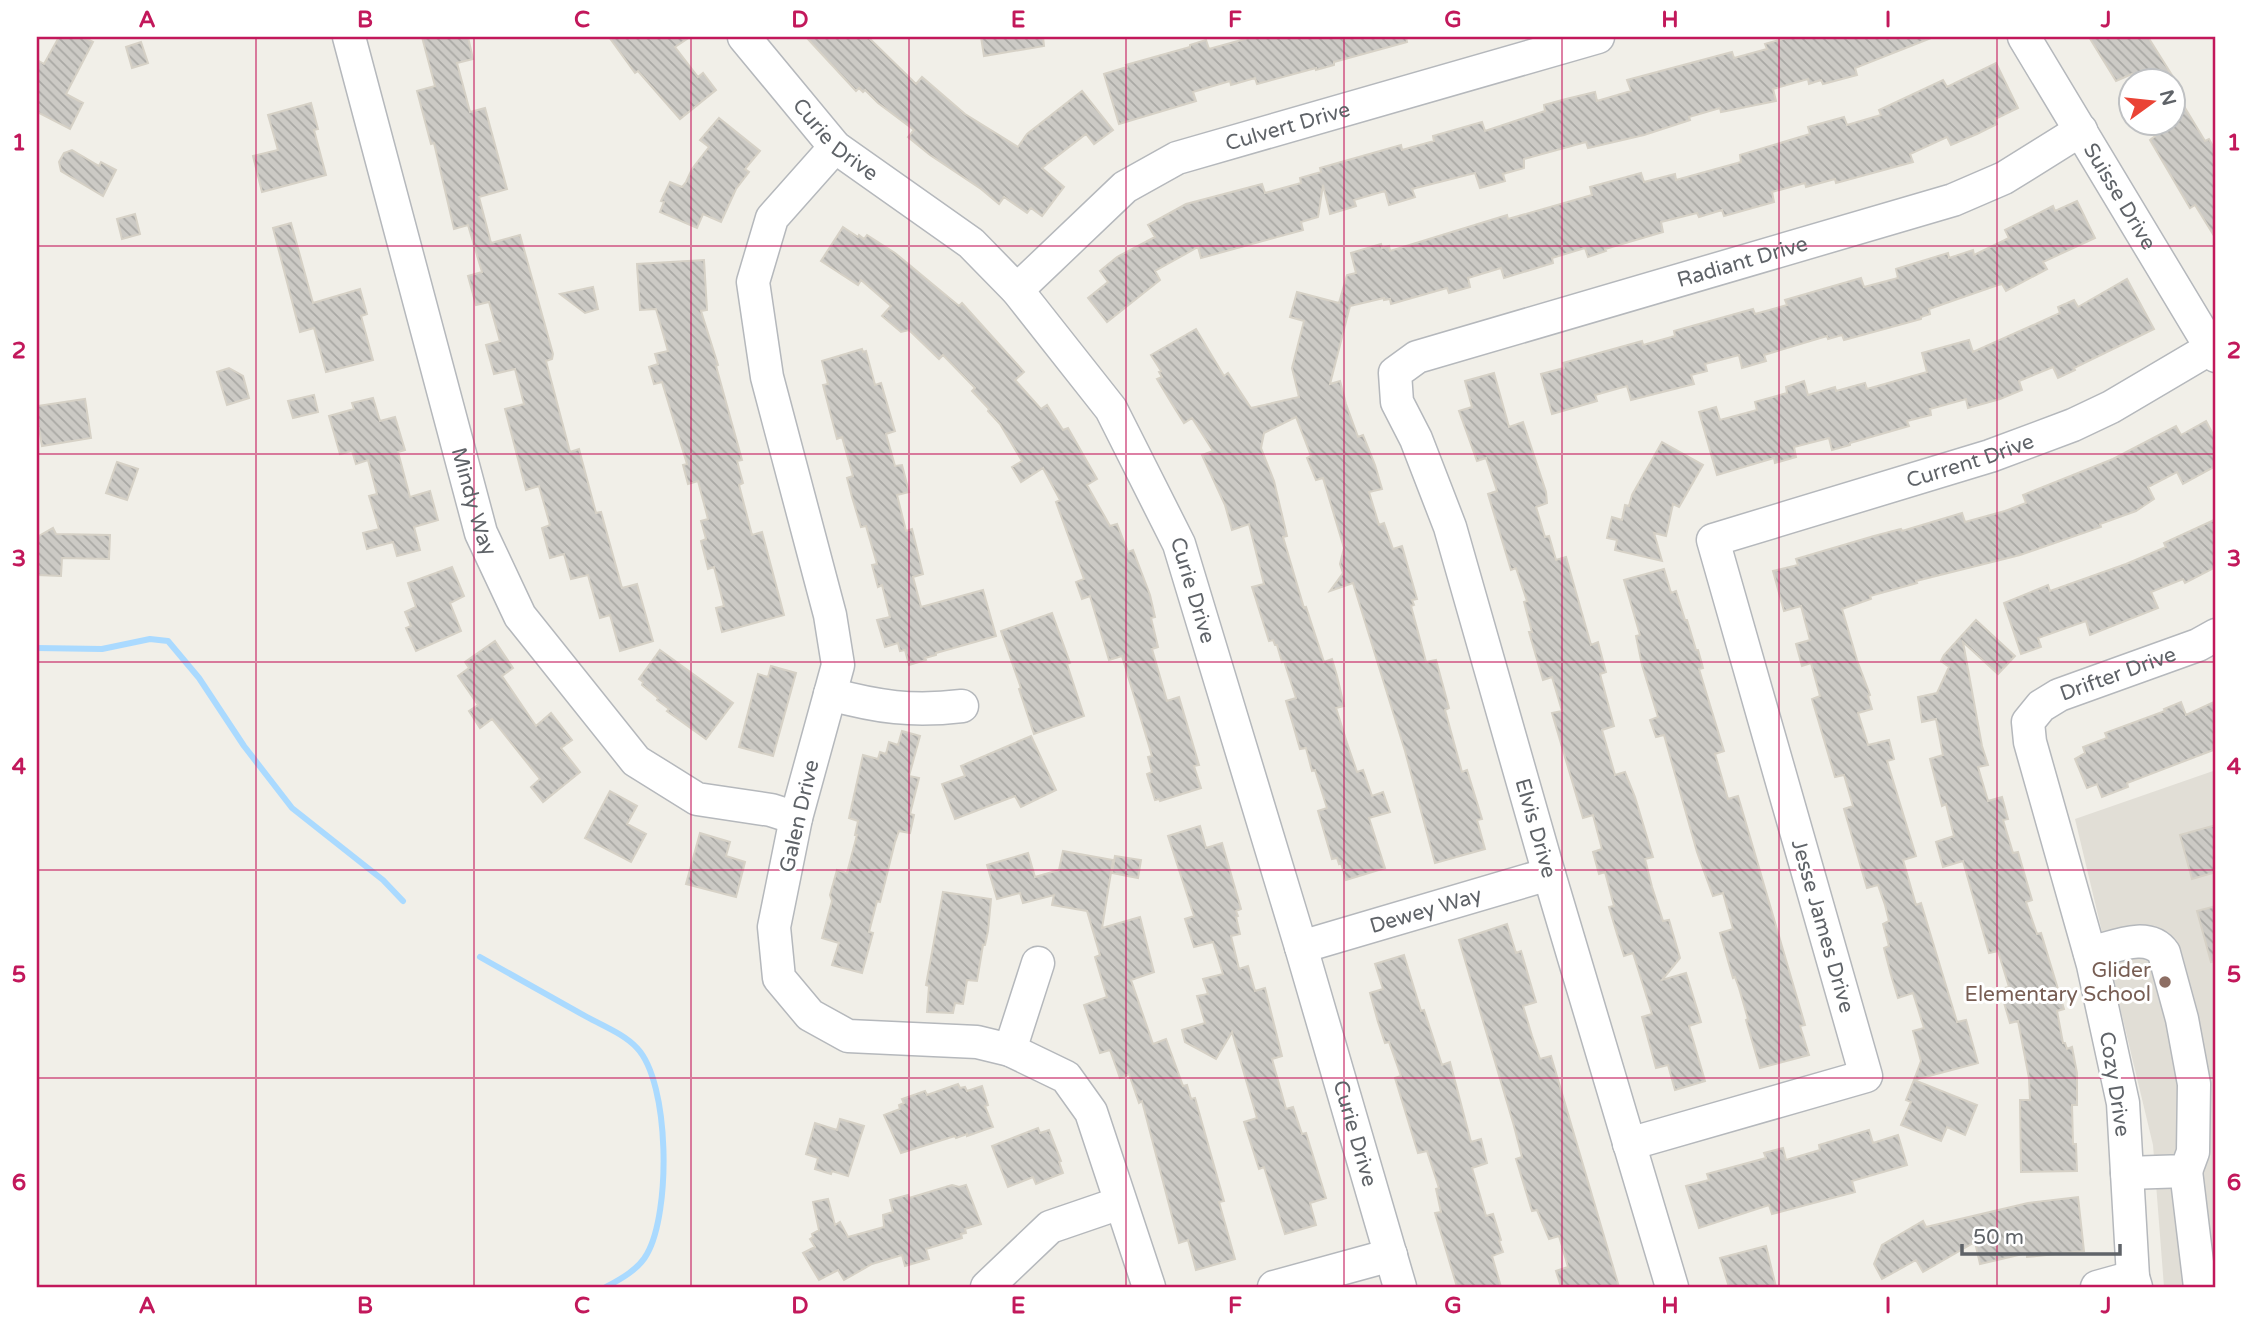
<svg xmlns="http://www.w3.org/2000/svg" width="2253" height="1324" font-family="'Varela Round',sans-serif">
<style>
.education{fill:#e1ded6}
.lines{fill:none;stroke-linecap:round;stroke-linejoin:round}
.stream{stroke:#aadaff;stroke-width:6}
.building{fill:url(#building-back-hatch);stroke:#d6d1c6;stroke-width:2}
.minor-casing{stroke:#b5b8bc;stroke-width:35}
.minor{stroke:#fff;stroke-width:32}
.grid{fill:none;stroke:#c2185b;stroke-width:2;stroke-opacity:0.55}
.education-dot{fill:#8d6e63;stroke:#fff;stroke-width:2.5}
.labels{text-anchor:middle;stroke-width:6;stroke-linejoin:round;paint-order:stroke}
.street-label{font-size:21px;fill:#5f6368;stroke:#fff}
.education-label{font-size:21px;fill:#785e54;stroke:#fff;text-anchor:end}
.neatline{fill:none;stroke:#c2185b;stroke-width:2.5}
.grid-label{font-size:23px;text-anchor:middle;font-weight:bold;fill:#c2185b}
</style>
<defs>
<pattern id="building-back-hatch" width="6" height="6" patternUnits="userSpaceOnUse" patternTransform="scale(1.75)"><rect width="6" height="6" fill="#cccac5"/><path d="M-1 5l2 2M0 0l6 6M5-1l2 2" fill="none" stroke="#a9a8a4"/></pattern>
</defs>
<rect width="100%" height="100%" fill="#f1efe8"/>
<!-- education -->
<path class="education" d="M2216 770V1287H2164L2153 1145 2075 819Z"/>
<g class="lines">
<!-- stream -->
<path class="stream" d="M2215 37 2216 39
M37 648 102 649 150 639 168 641 199 678 244 746 292 808 383 880 403 901
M480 957C515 977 551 997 587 1017 603 1026 624 1034 637 1048 670 1083 671 1212 647 1254 639 1269 621 1279 606 1287"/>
</g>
<!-- building -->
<path class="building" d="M59 37H84L93 42 66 94 83 103 70 129 37 112V60L44 64Z
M422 37H468L473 59 457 63 470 112 485 108 507 189 479 197 491 243 520 235 553 354 552 359 546 361 570 452 579 449 596 513 601 512 622 588 637 584 653 641 620 651 610 615 600 618 588 575 571 579 564 554 550 558 542 528 550 525 539 486 526 490 505 409 524 404 515 369 494 374 486 345 500 341 489 302 476 305 468 276 482 272 468 225 454 229 434 143 431 144 417 91 435 86Z
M609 37H690L675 47 698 77 703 73 716 90 680 119 638 71 635 73Z
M806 37H868L916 84 922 77 965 114 1018 147 1027 134 1082 91 1113 130 1094 144 1086 134 1042 168 1064 187 1042 216 1031 208 1027 213 1004 197 999 204 981 189 930 155 908 137 914 130 878 103 865 90 863 92 859 88 856 91Z
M981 37H1043L1044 46 984 56Z
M1252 37H1406L1407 42 1334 62V65L1316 70V68L1257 84 1255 78 1231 85 1230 81 1193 92 1196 101 1119 124 1104 74 1127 67 1126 65 1190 47V45L1206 40 1209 49Z
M1790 37 1931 38 1855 68 1857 75 1823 84 1821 80 1809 84 1808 79 1773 89 1776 101 1721 112 1720 108 1689 117 1690 120 1644 135 1588 148 1586 142 1524 159V168L1503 174 1505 181 1480 188 1475 173 1412 189 1415 197 1389 205 1385 191 1354 200 1356 206 1330 214 1323 185 1318 217 1301 222 1303 230 1201 258 1198 247 1155 271 1160 280 1107 322 1088 298 1108 282 1100 271 1117 257 1155 237 1148 225 1186 204 1262 184 1265 193 1301 183 1300 178 1321 172 1320 168 1401 145 1402 150 1434 141 1433 136 1482 122 1485 131 1545 111 1544 105 1566 99 1595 92 1597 101 1631 91 1627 80 1732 52 1734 58 1767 49 1765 44Z
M2089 37H2148L2175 80H2137L2132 74 2116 81Z
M141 42 148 63 132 68 126 47Z
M1996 63 2018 108 1995 119 1997 124 1977 134 1951 145 1947 137 1910 154 1913 162 1836 183 1835 179 1806 187 1805 183 1772 192 1774 202 1724 216 1722 210 1699 217 1697 213 1661 222 1663 232 1605 249 1606 251 1588 257 1585 248 1552 258 1553 263 1504 278 1501 268 1468 278 1470 287 1449 293 1447 288 1391 304 1390 299 1384 300V298L1350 306 1330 384 1340 381 1346 404 1358 437 1363 435 1375 465 1382 489 1369 492 1379 525 1384 523 1393 549 1402 546 1417 599 1412 600 1414 605 1411 606 1426 662 1436 660 1449 708 1445 710 1462 772 1467 770 1482 819 1477 820 1485 849 1435 863 1405 751 1353 583 1330 591 1343 573 1340 564 1344 548 1323 478 1316 480 1307 458 1311 456 1296 417 1264 433 1261 448 1274 481 1287 536 1283 537 1304 608 1306 607 1324 662 1332 659 1337 676 1344 706 1336 708 1347 743 1357 772 1363 770 1372 796 1383 792 1390 812 1369 818 1385 868 1346 880 1341 863 1339 864 1337 858 1332 859 1318 811 1327 808 1315 770 1312 771 1306 748 1300 749 1294 728 1286 701 1296 698 1284 661 1282 662 1277 645H1275L1273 640 1269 641 1252 587 1264 584 1249 524 1232 530 1225 505 1202 455 1213 451 1192 418 1184 423 1172 404 1157 379 1162 377 1159 372 1161 371 1151 355 1196 329 1224 376 1228 373 1251 408 1299 397 1292 368 1304 321 1290 317 1297 292 1339 303 1347 275 1356 273 1351 253 1381 244 1382 248 1389 246 1390 251 1507 215 1508 219 1592 195 1590 187 1641 173 1644 182 1675 174 1676 180 1741 162 1740 155 1810 134 1808 127 1844 117 1847 125 1881 115 1879 110 1943 80 1947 87Z
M2173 88 2205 141 2209 139 2216 152V239L2195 205 2190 208 2150 140 2155 136 2146 122H2173Z
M311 103 318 129 314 130 326 175 262 192 253 156 278 150 268 115Z
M719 118 760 151 745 169 749 172 736 189 721 222 703 214 697 228 660 212 664 202 661 201 670 182 682 187 686 182 692 169 709 147 700 140Z
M72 150 99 166 101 162 116 170 103 196 61 171 59 162 64 153Z
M2077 201 2095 238 2043 262 2047 269 2006 291 2002 284 1998 285 1929 309 1930 314 1921 317V319L1844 340 1842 335 1828 339 1827 336 1764 355 1766 361 1742 368 1739 355 1705 364 1707 371 1691 375 1694 384 1631 400 1627 386 1595 395 1597 401 1552 414 1541 374 1564 368 1563 363 1642 341 1643 345 1675 336 1674 331 1753 309 1755 314 1787 305 1785 300 1861 278 1864 287 1898 278 1896 269 1948 253 1949 258 1973 250 1974 255 2009 238 2005 230 2053 206 2055 211Z
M135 214 140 234 122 239 117 219Z
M291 223 313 303 360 289 367 314 361 316 373 360 326 372 314 328 300 332 273 228Z
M843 227 858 237 859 235 864 239 867 235 895 253 959 306 962 303 1024 372 1015 380 1041 409 1047 405 1063 430 1068 428 1097 479 1087 485 1110 526 1117 524 1128 552 1133 550 1150 595 1155 617 1151 618 1158 647 1152 649 1167 701 1179 697 1199 765 1194 766 1201 788 1160 801 1159 799 1155 800 1147 774 1152 772 1148 757 1152 756 1122 656 1109 660 1090 596 1082 599 1076 582 1084 579 1056 502 1060 500 1043 468 1021 482 1012 467 1022 461 1000 424 988 411 989 409 972 391 975 388 943 355 939 359 909 330 901 332 882 316 891 306 861 280 858 285 821 261Z
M704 260 707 310 701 311 718 365 716 366 742 460 737 461 743 483 739 485 752 535 762 532 784 615 722 632 716 608 724 606 714 567 708 569 701 541 706 539 701 521 708 519 698 481 688 484 683 465 687 464 662 382 654 384 649 367 658 364 655 354 668 351 656 309 640 310 637 264Z
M2127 279 2154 329 2074 368 2075 370 2058 378 2053 367 2019 381 2022 390 2000 399 1968 408 1966 399 1930 409 1931 415 1907 421 1909 426 1850 443V445L1832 450 1829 438 1794 447 1796 457 1775 463 1774 458 1717 475 1699 412 1716 407 1720 420 1757 410 1755 402 1787 393 1786 387 1804 381 1808 395 1835 387 1836 391 1865 383 1867 389 1927 372 1922 353 1969 340 1973 352 2060 313 2058 307 2074 300 2078 307Z
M593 287 598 309 585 313 560 294Z
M862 349 863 352 866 351 875 385 881 383 895 431 886 434 895 466 902 465 909 492 897 495 906 531 912 529 923 574 913 577 921 607 983 590 996 636 936 653V655L925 658 926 660 909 665 905 650 900 651 898 643 885 647 877 620 890 617 882 585 878 587 872 565 877 564 866 526 861 527 852 497 847 478 853 476 842 437 837 439 823 385 828 384 822 361Z
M229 368 243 376 249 398 227 405 217 372Z
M1494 373 1509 427 1523 422 1546 492 1547 503 1536 507 1545 537 1549 536 1556 560 1566 557 1591 645 1598 642 1606 672 1600 674 1614 726 1602 730 1615 775 1625 772 1635 797 1653 857 1645 859 1652 887 1663 921 1669 920 1680 958 1662 980 1686 973 1701 1022 1689 1026 1705 1081 1675 1090 1668 1065 1656 1068 1642 1017 1652 1014 1633 953 1624 956 1617 934 1609 907 1614 906 1605 872 1599 874 1593 852 1602 849 1593 815 1583 818 1552 713 1562 711 1552 677 1543 680 1529 632H1532L1524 602 1527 601 1516 568 1511 570 1488 494 1497 491 1486 458 1477 461 1459 411 1472 407 1465 381Z
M314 395 318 412 293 418 288 401Z
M373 398 380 421 395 417 405 450 398 452 410 497 430 491 438 520 414 527 420 550 397 556 393 542 367 549 363 533 379 529 369 496 377 494 368 460 356 464 352 451 340 454 329 416 354 409 352 403Z
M85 399 91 438 42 446 39 428 37 429V406Z
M2206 421 2216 440V466L2183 484 2177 472 2148 487 2154 499 2136 511 2100 524 2101 527 2020 555 1916 581 1917 583 1870 596 1871 599 1842 609 1857 660 1870 695 1868 696 1872 709 1858 713 1868 745 1889 740 1894 759 1887 761 1916 856 1903 860 1916 905 1921 903 1957 1022 1966 1020 1978 1063 1914 1080 1921 1061 1913 1031 1924 1028 1913 993 1898 998 1891 975 1884 948 1889 946 1883 924 1889 921 1885 905 1878 885 1867 888 1844 809 1853 806 1844 775 1835 777 1812 699 1820 696 1811 663 1802 666 1796 644 1810 640 1801 606 1784 611 1773 571 1798 565 1796 559 1874 536 1901 529 1902 531 1962 513 1965 522 2005 511 2026 503 2023 495 2113 459 2176 426 2181 435Z
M1662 442 1703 465 1679 507 1673 504 1666 536 1654 533 1662 561 1615 550 1617 540 1607 538 1612 517 1622 520 1625 505 1629 506 1632 495Z
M117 462 138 469 127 500 106 493Z
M2216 519V567L2185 583 2183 579 2151 592 2158 608 2090 635 2086 621 2038 638 2041 647 2021 654 2004 603 2048 585 2050 591 2126 564 2166 547 2164 543Z
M53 528 56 534 110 535 109 559 62 558 61 576 37 575V537Z
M452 567 464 596 450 603 461 631 416 651 406 628 411 626 405 612 416 607 408 583Z
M1664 569 1671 593 1676 591 1685 620H1687L1696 650H1698L1703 668 1699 669 1724 751 1715 754 1728 799 1738 796 1805 1025 1800 1026 1809 1055 1760 1068 1746 1020 1748 1019 1739 988 1735 977 1733 978 1720 933 1733 929 1723 893 1713 896 1697 852 1664 735 1656 737 1650 720 1658 717 1642 665 1636 636 1640 635 1624 580Z
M1052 613 1070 663 1067 664 1084 716 1034 734 1019 689 1021 688 1001 631Z
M1976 620 2015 656 1998 674 1963 642 1982 746 1988 765 1978 767 1988 801 2002 797 2008 819 2003 820 2013 853 2018 852 2032 900 2026 902 2037 934 2041 933 2064 1009 2057 1011 2063 1043H2065L2067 1049 2072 1047 2077 1073V1105H2072L2073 1144H2076L2077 1171 2021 1172 2020 1100H2030L2029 1078 2018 1021 2010 1023 2000 989 2009 987 1998 951 1989 953 1963 861 1943 867 1936 842 1954 836 1946 804 1942 806 1930 759 1943 755 1936 719 1922 722 1918 697 1937 693 1949 667 1941 661 1944 655Z
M495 641 513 668 502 676 536 726 551 713 572 740 561 748 580 772 543 802 531 787 540 779 492 719 480 728 469 711 478 705 458 676 469 668 465 662Z
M660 650 733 703 706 739 667 711 669 709 657 700 658 698 642 685 643 682 639 679Z
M771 666 796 673 773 756 739 747 758 674 768 677Z
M2216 701V749L2127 783 2128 787 2102 797 2097 784 2087 788 2075 759 2085 753 2083 747 2107 738 2105 733 2165 711 2164 709 2181 702 2186 715Z
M902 731 920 736 909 776 919 778 910 814 914 815 910 833 899 831 895 842 880 902 877 901 869 932 873 933 862 973 832 965 839 943 822 938 832 901 830 895 837 870 847 873 857 835H855L858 821 849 818 863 755 878 759 880 752 886 754 889 742 898 745Z
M1031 736 1056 790 1021 807 1015 796 955 819 942 784 965 776 961 766Z
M610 791 637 806 627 824 646 834 631 862 585 838Z
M2216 825V872L2192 879 2180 835Z
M1200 826 1206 848 1222 843 1241 909 1236 911 1238 916 1236 917 1240 934 1231 936 1239 969 1248 966 1255 991 1265 988 1282 1056 1272 1059 1286 1109 1293 1107 1302 1134 1306 1133 1326 1198 1310 1203 1316 1225 1285 1234 1264 1167 1259 1169 1244 1122 1257 1118 1232 1032 1216 1059 1185 1042 1182 1030 1205 1023 1197 996 1208 994 1203 979 1223 974 1213 942 1194 947 1185 919 1194 916 1168 836Z
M700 833 730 842 726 856 745 862 736 897 686 884Z
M1063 851 1113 860 1102 928 1140 917 1154 972 1131 980 1153 1044 1166 1039 1183 1086 1187 1085 1191 1099 1195 1098 1224 1201 1219 1202 1235 1259 1196 1270 1188 1240 1179 1243 1142 1101 1139 1103 1129 1074 1120 1078 1110 1050 1100 1053 1084 1005 1107 997 1095 957 1100 955 1087 911 1052 905 1054 895 1023 903 1020 893 997 899 987 865 1028 853 1035 877 1059 870Z
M1115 856 1141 860 1138 878 1112 873Z
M943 892 991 899 988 931 985 945H983L977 981 967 980 963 1004 955 1003 953 1013 927 1012 929 986 926 985Z
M2216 906V961L2211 962 2197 911Z
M1507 924 1516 953 1521 951 1536 1002 1523 1006 1532 1036 1540 1059 1551 1056 1619 1287H1561L1556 1271 1568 1267 1559 1236 1549 1239 1537 1210 1532 1211 1516 1159 1522 1157 1514 1126 1459 940Z
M1404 955 1421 1011 1424 1010 1442 1065 1450 1062 1471 1142 1481 1139 1487 1163 1472 1168 1486 1216 1493 1214 1501 1240 1499 1241 1503 1252 1492 1256 1501 1287H1457L1435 1213 1441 1212 1436 1189 1439 1188 1427 1151 1418 1153 1395 1078 1401 1076 1389 1042 1385 1043 1378 1022 1370 993 1383 989 1375 964Z
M1914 1080 1977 1105 1965 1135 1947 1127 1941 1141 1901 1125 1911 1102 1906 1100Z
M958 1084 960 1088 965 1087 967 1091 982 1086 988 1105 985 1106 993 1127 967 1136V1134L956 1138 955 1136 901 1153 884 1115 900 1109 899 1105 904 1103 902 1099 925 1091 927 1095Z
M840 1119 864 1126 848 1176 832 1171 831 1174 815 1169 818 1158 806 1154 815 1123 837 1130Z
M1038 1128 1040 1133 1049 1130 1061 1161 1059 1162 1063 1173 1036 1184 1033 1177 1008 1187 992 1146Z
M1869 1130 1873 1143 1898 1135 1907 1165 1852 1181 1855 1192 1772 1214 1769 1205 1699 1228 1686 1186 1709 1180 1707 1174 1766 1158 1764 1153 1783 1148 1786 1160 1820 1150 1819 1145Z
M952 1185 959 1187 966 1185 981 1224 965 1229 966 1233 961 1234 962 1238 926 1249 929 1259 905 1266 902 1255 872 1264 844 1280 838 1270 819 1280 803 1253 815 1247 810 1239 813 1237 812 1234 819 1230 813 1202 828 1199 835 1225 840 1222 848 1237 884 1227 883 1215 893 1212 890 1200 908 1195 909 1198Z
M2078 1197 2084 1251 2027 1257V1253L1980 1264 1975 1242 1923 1272 1916 1260 1882 1279 1874 1264 1882 1245 1923 1221 1926 1227 2028 1203Z
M1766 1246 1776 1287H1729L1720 1258Z"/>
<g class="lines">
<defs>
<g id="minor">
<path id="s1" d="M349 37 481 533 520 616 636 761 697 799 771 810 796 818"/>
<path id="s2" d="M744 37 835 147 971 243 1017 290 1111 409 1179 544 1301 947 1400 1287"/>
<path id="s3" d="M2024 37 2216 356"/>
<path d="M835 147 772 218 753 282 767 377 830 615 838 665 796 818 774 927 779 978 810 1015 848 1036 977 1042 1010 1050 1066 1077 1091 1112 1149 1287"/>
<path id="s4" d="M1017 290 1125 187 1177 158 1598 37"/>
<path d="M830 694C878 707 912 712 962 706"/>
<path id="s5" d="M1301 947 1549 874"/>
<path d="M2090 953C2112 948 2148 930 2164 953L2182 1019 2194 1084 2193 1152 2186 1171 2127 1173"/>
<path d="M1010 1050 1038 963"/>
<path id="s6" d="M1629 1144 1866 1076 1713 540 1990 456 2073 425 2111 407 2211 348"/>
<path d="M2186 1171 2200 1287"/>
<path d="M987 1287 1050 1227 1120 1203"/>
<path d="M1274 1287 1391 1255"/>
<path id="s7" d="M1672 1287 1549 874 1450 527 1416 439 1397 402 1395 373 1417 357 1953 200 2004 178 2081 130"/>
<path d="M2097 1287 2133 1277"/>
<path id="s8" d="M2136 1287 2133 1277 2123 1103 2093 965 2030 742 2028 722 2041 706 2059 695 2198 645 2216 635"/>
</g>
</defs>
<!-- minor casing -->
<use href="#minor" class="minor-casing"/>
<!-- minor -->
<use href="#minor" class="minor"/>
</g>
<!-- grid -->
<path class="grid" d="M256 37V1287M474 37V1287M691 37V1287M909 37V1287M1126 37V1287M1344 37V1287M1562 37V1287M1779 37V1287M1997 37V1287M37 246H2216M37 454H2216M37 662H2216M37 870H2216M37 1078H2216"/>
<!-- markers -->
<circle class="education-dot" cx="2165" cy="982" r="7"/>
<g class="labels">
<!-- street labels -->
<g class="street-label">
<text dy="7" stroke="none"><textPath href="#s4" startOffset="324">Culvert Drive</textPath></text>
<text dy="7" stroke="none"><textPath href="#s2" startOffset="138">Curie Drive</textPath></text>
<text dy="7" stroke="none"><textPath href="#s3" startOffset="186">Suisse Drive</textPath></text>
<text dy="7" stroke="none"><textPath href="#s7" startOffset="1323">Radiant Drive</textPath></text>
<text dy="7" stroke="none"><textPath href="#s6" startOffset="1073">Current Drive</textPath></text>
<text dy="7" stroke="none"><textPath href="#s1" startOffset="481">Mindy Way</textPath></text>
<text dy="7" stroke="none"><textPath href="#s2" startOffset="726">Curie Drive</textPath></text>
<text dy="7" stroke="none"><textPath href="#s8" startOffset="682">Drifter Drive</textPath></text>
<text transform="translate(799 816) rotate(-77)" y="7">Galen Drive</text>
<text transform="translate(1536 828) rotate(74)" y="7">Elvis Drive</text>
<text dy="7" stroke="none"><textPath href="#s5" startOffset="130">Dewey Way</textPath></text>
<text transform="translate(1823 926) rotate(74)" y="7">Jesse James Drive</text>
<text transform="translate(2115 1084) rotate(81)" y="7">Cozy Drive</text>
<text dy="7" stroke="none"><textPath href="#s2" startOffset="1293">Curie Drive</textPath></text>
</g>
<!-- education labels -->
<g class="education-label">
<text x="2151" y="977">Glider<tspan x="2151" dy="24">Elementary School</tspan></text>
</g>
</g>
<!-- border -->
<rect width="2253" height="1324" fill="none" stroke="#ffffff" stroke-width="77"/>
<!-- north arrow -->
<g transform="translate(2152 102) rotate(75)"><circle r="33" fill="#ffffff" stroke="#bfc1c3" stroke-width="2"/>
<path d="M0-5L12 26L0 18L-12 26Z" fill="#ea4335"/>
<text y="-10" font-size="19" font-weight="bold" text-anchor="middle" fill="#5f6368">N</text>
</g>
<!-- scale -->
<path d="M1962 1244v10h158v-10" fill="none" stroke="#5f6368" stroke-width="3.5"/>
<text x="1973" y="1244" font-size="21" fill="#5f6368" stroke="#ffffff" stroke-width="5" paint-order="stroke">50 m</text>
<rect x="38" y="38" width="2176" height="1248" class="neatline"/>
<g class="grid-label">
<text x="147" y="27">A</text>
<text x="365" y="27">B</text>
<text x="582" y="27">C</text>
<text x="800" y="27">D</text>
<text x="1018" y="27">E</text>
<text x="1235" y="27">F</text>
<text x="1453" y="27">G</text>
<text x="1670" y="27">H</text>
<text x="1888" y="27">I</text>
<text x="2106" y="27">J</text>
<text x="19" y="150">1</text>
<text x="2234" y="150">1</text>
<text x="19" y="358">2</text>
<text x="2234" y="358">2</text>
<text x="19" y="566">3</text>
<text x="2234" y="566">3</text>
<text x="19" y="774">4</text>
<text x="2234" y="774">4</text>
<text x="19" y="982">5</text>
<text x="2234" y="982">5</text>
<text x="19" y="1190">6</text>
<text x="2234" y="1190">6</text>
<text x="147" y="1313">A</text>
<text x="365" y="1313">B</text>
<text x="582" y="1313">C</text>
<text x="800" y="1313">D</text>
<text x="1018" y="1313">E</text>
<text x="1235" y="1313">F</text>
<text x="1453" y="1313">G</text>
<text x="1670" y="1313">H</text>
<text x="1888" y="1313">I</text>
<text x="2106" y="1313">J</text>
</g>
</svg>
